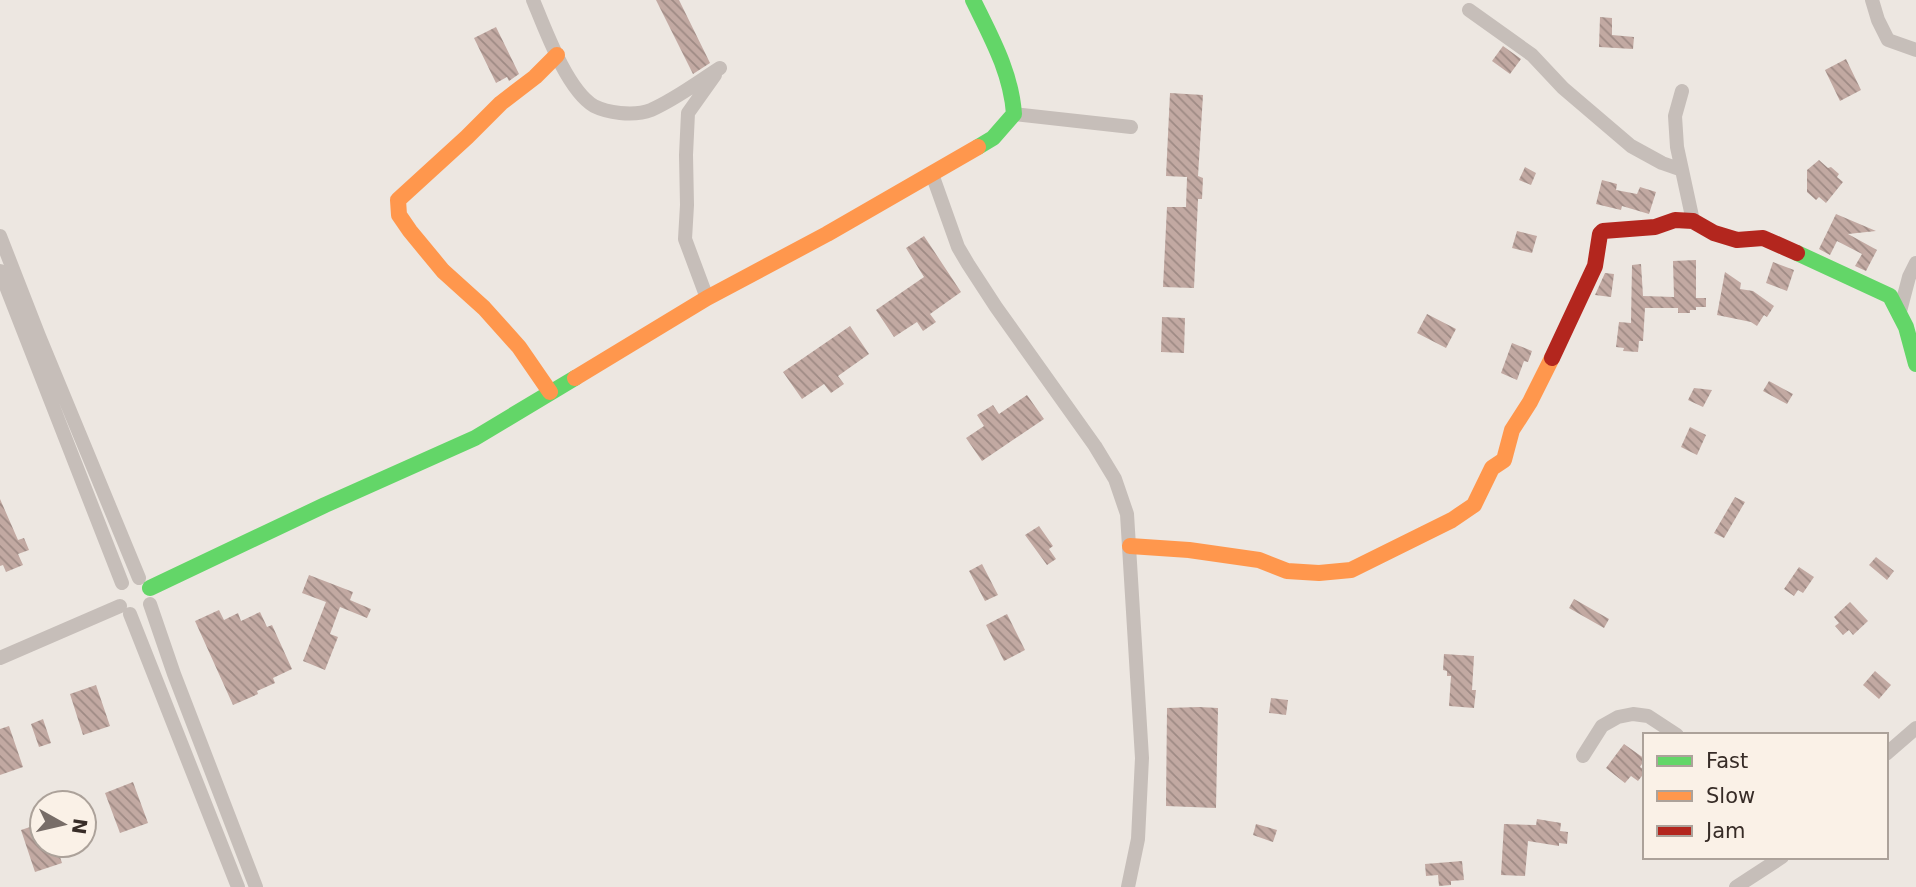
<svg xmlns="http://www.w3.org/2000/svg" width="1916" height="887" font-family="'DejaVu Sans',sans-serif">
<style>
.building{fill:url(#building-back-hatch)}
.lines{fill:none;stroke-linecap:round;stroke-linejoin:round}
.street{stroke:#c6beb9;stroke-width:14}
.fast{stroke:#63d668;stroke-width:16}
.slow{stroke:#ff974d;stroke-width:16}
.jam{stroke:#b3261e;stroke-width:16}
</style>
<defs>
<pattern id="building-back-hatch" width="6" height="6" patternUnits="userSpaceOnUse" patternTransform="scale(1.75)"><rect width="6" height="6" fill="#c2a9a2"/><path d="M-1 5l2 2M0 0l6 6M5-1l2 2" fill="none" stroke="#9e8a84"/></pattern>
</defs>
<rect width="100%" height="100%" fill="#ede7e1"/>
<!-- building -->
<path class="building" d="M656 0H679L710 63 693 74Z
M1600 17 1612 18V35L1634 37 1633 49 1599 47Z
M496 27 519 74 509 81 507 77 496 83 474 38Z
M1503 46 1521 59 1510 74 1492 61Z
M1846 59 1861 90 1840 101 1825 70Z
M1170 93 1203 95 1198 176 1203 178 1202 199H1198L1194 288 1163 287 1167 207H1186L1187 177 1166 176Z
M1819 160 1828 168 1831 167 1839 174 1837 177 1843 182 1826 203 1819 197 1816 200 1807 192V170Z
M1525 167 1536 173 1531 185 1519 180Z
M1602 180 1617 184 1616 190 1637 194 1640 187 1656 192 1649 214 1622 206 1621 210 1596 204Z
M1836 214 1876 231 1848 234 1877 250 1866 271 1855 266 1862 254 1837 241 1830 255 1819 249Z
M1517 231 1537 236 1532 253 1512 248Z
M924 236 961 292 930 314 936 322 923 331 917 322 894 337 876 310 924 277 906 248Z
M1696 260V298H1706V307H1696V310H1690V313H1678V308H1645L1643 341H1639L1638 352 1623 351 1624 348 1616 347 1619 322 1631 323 1632 265 1641 264 1643 296 1674 297 1673 261Z
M1773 262 1794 270 1787 291 1766 283Z
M1725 272 1741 283 1740 289 1753 291 1774 306 1767 317 1764 315 1757 326 1751 322 1717 315Z
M1605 273 1614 274 1611 297 1595 295Z
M1427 314 1456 329 1446 348 1417 333Z
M1162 317 1185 318 1184 353 1161 352Z
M850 326 869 354 838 376 844 384 831 393 824 384 802 399 783 372Z
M1512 343 1532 351 1528 362 1524 361 1517 380 1501 373Z
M1769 381 1793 394 1787 404 1763 391Z
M1694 388 1712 390 1703 407 1688 400Z
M1027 395 1044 419 982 461 966 438 984 426 977 415 993 405 999 414Z
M1690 427 1706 435 1697 455 1681 447Z
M1735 497 1745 502 1724 538 1714 533Z
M0 499 18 540 24 538 29 550 18 554 23 565 6 572 3 565 0 566Z
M1039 526 1053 546 1049 549 1056 559 1047 565 1025 535Z
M1876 557 1894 571 1887 580 1869 565Z
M982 564 998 595 985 601 969 571Z
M1799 567 1814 577 1803 593 1798 590 1794 596 1784 589Z
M309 575 353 592 350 600 371 609 367 618 340 607 330 634 338 637 325 670 303 661 326 602 302 593Z
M1574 599 1609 619 1604 628 1569 608Z
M1850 602 1868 621 1853 635 1849 630 1843 635 1835 626 1839 623 1834 617Z
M219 610 224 620 238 613 241 621 260 612 267 627 272 625 292 669 273 678 275 683 257 691 258 694 233 705 195 621Z
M1007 614 1025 650 1004 661 986 625Z
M1444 654 1474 656 1472 690H1476L1474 708 1449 706 1451 676H1447V671L1443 670Z
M1875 671 1891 685 1879 699 1863 685Z
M96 685 110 726 83 735 70 694Z
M1271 698 1288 700 1286 715 1269 713Z
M1199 707 1218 708 1216 808 1166 806 1167 708Z
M43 719 51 743 39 747 31 724Z
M9 726 23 767 0 775V729Z
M1624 744 1645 759 1640 767 1645 770V772L1638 781 1631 776 1625 783 1606 768Z
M133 782 148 823 120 833 105 793Z
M1537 819 1561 823 1560 831 1568 832 1567 844 1559 843V846L1528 841 1525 876 1501 875 1504 824 1536 825Z
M42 823V845H56L62 863 35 872 21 830Z
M1256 824 1277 830 1273 842 1253 835Z
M1462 861 1464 880 1451 881V885L1439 886 1438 875 1426 876 1425 864Z"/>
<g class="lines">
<!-- street -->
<path class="street" d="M533 0C545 29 567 90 594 106 602 110 611 112 620 113 631 114 641 114 651 110 676 99 698 82 720 68
M1872 0 1878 20 1888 40 1916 50
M1469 10 1532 55 1563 88 1631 146 1662 163 1682 170 1693 221
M1014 114 1131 127
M1682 170 1677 147 1675 116 1682 91
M932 174 958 247 968 264 996 307 1095 446 1115 479 1127 514 1142 758 1138 839 1128 887
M0 236 39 336 139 578
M0 271 122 583
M707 298 685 239 687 205 686 155 688 113 715 75
M1899 315 1909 277 1916 263
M150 604 174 674 256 887
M130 614 238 887
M0 658 120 606
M1886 754 1916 728
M1583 756 1602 726 1618 717 1633 714 1648 716 1677 735
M1736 887 1782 857"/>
<!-- fast -->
<path class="fast" d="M973 0C991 37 1011 72 1014 114L993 138 978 147
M1797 253 1890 296 1906 327 1916 364
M150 588 325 505 475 438 575 378"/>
<!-- slow -->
<path class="slow" d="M575 378 707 298 827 234 978 147
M550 392 519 347 484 308 443 271 410 231 399 215 398 200 467 137 501 103 535 77 557 55
M1130 546 1189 550 1259 560 1287 571 1319 573 1351 570 1452 520 1474 505 1492 468 1504 460 1512 430 1530 402 1552 358"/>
<!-- jam -->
<path class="jam" d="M1552 358 1595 266 1600 234 1603 231 1655 227 1675 220 1693 221 1714 233 1737 240 1763 238 1797 253"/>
</g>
<!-- legend -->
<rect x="1643" y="733" width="245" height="126" fill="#faf1e7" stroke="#aca29a" stroke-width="2"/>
<rect x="1657" y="756" width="35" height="10" fill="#63d668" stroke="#aca29a" stroke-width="2"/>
<text x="1706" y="768" font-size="21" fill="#372c27">Fast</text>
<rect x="1657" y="791" width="35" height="10" fill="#ff974d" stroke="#aca29a" stroke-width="2"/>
<text x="1706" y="803" font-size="21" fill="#372c27">Slow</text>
<rect x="1657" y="826" width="35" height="10" fill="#b3261e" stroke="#aca29a" stroke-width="2"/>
<text x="1706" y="838" font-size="21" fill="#372c27">Jam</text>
<!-- north arrow -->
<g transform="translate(63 824) rotate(98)"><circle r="33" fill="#faf1e7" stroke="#aca29a" stroke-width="2"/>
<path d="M0-5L12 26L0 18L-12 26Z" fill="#776d68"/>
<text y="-10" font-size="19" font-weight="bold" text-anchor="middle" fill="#372c27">N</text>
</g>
</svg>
